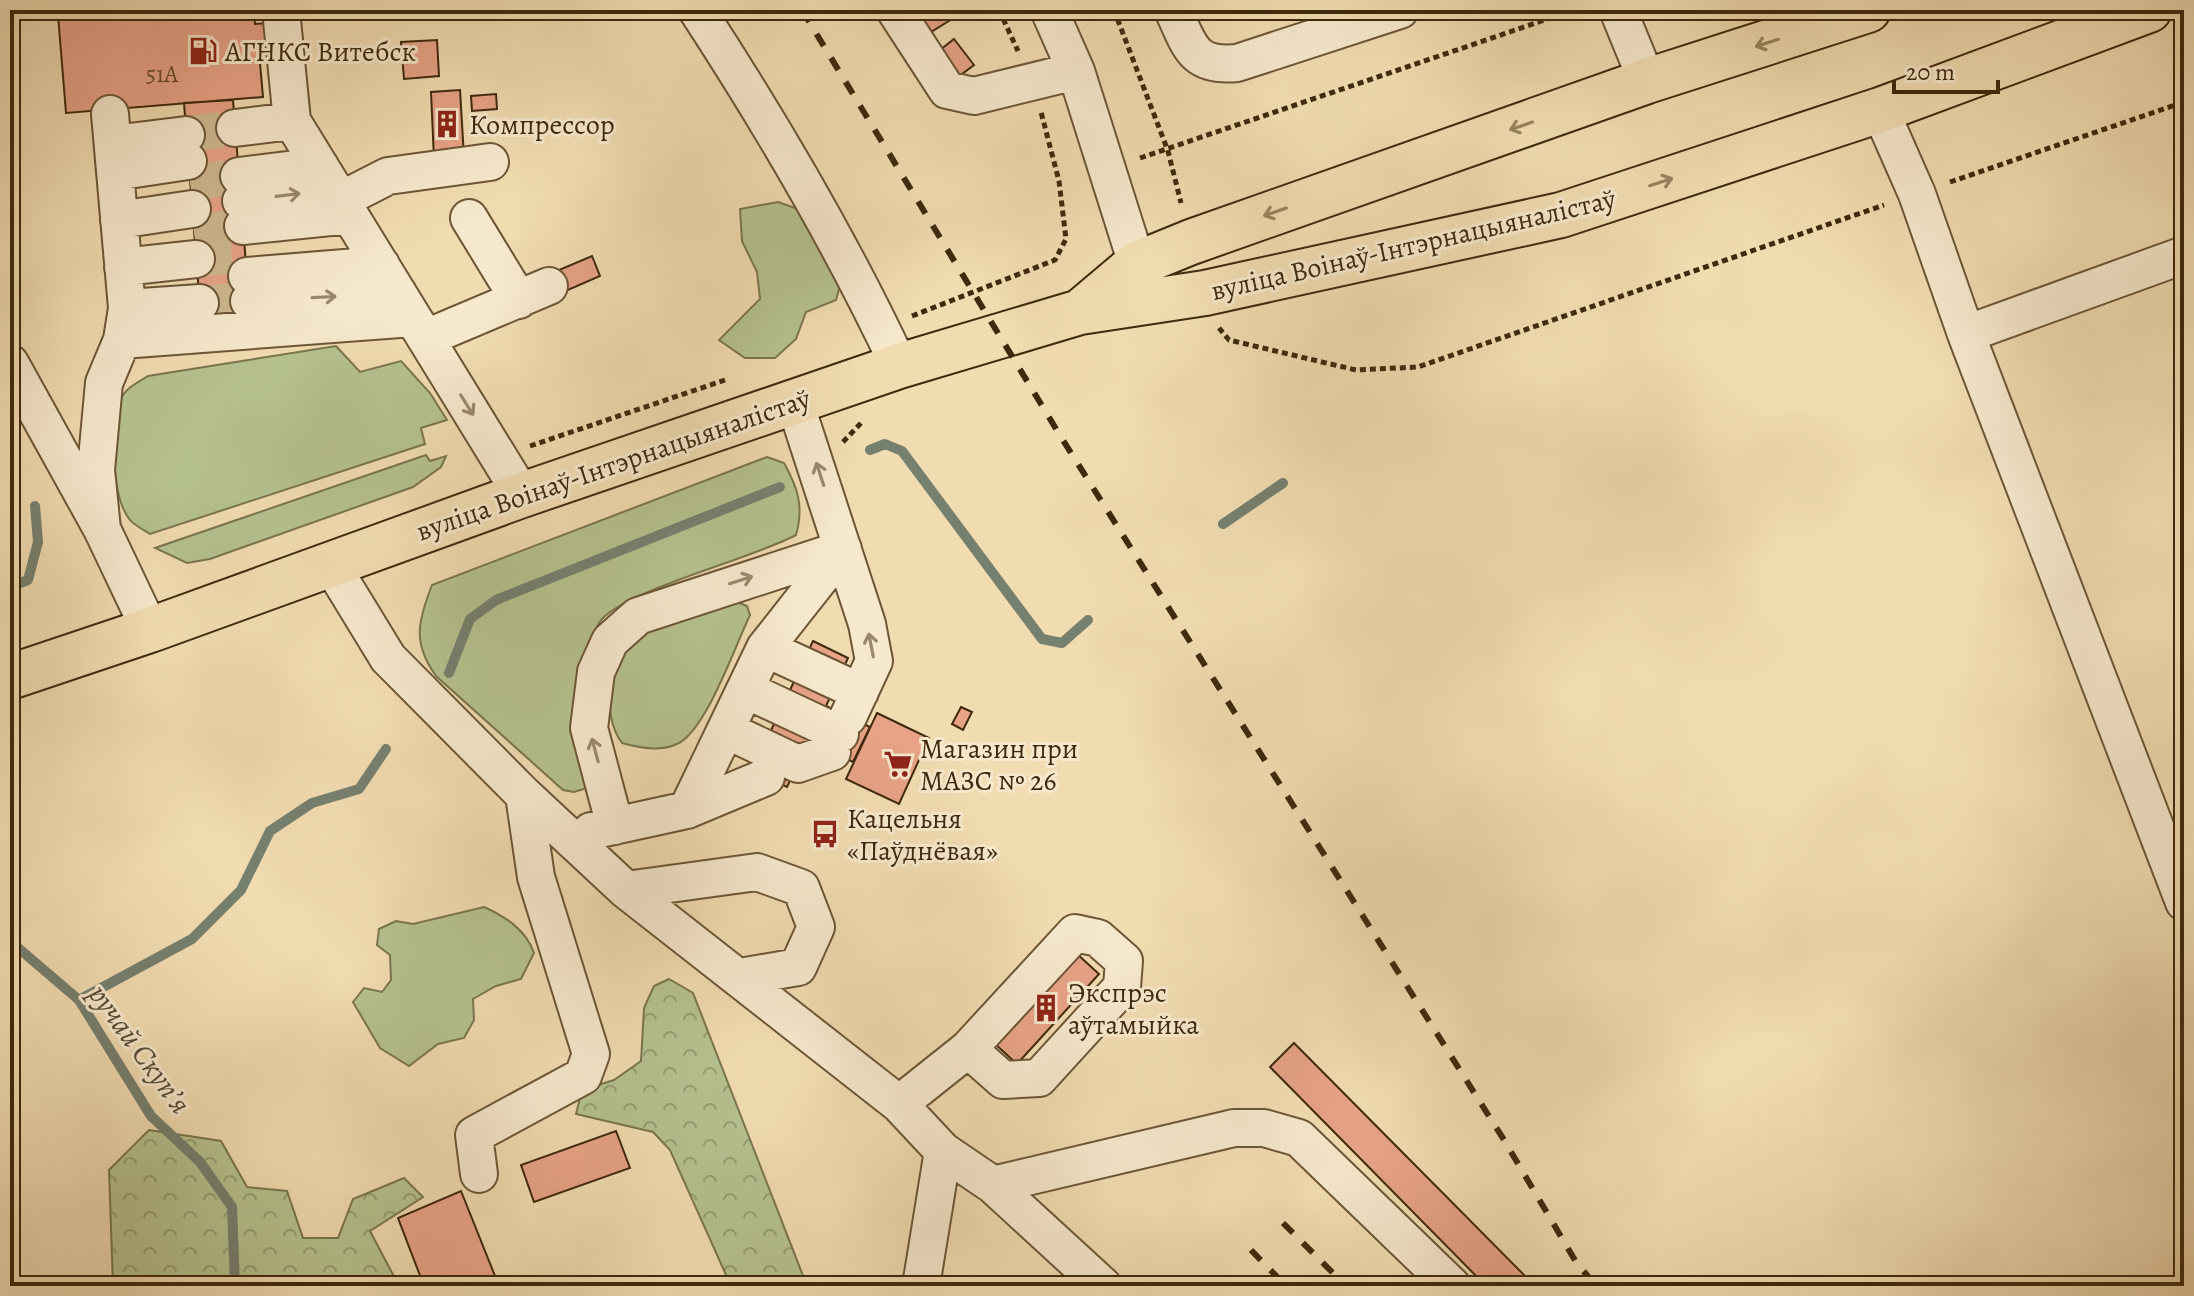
<svg xmlns="http://www.w3.org/2000/svg" width="2194" height="1296" font-family="Alegreya,serif">
<style>
.grass{fill:#b5c18f;stroke:#7a754e;stroke-width:2}
.forest{fill:url(#forest-crowns);stroke:#7a754e;stroke-width:2}
.lines{fill:none;stroke-linecap:round;stroke-linejoin:round}
.stream{stroke:#76806f;stroke-width:10}
.building{fill:#e7a287;stroke:#3f290d;stroke-width:2}
.minor-tunnel{stroke:#cdb790;stroke-width:36;stroke-dasharray:36 18;stroke-linecap:butt}
.minor-casing{stroke:#6c5636;stroke-width:40}
.major-casing{stroke:#3f290d;stroke-width:48}
.path{stroke:#3f290d;stroke-width:5;stroke-dasharray:6 4;stroke-linecap:butt}
.minor{stroke:#f6e8cc;stroke-width:36}
.major{stroke:#f1dbb1;stroke-width:44}
.rail{stroke:#3f290d;stroke-width:6;stroke-dasharray:14 14;stroke-linecap:butt}
.oneway{stroke:#98825f}
.oneway2{stroke:#9a886c}
.labels{text-anchor:middle;stroke-width:6;stroke-linejoin:round;paint-order:stroke}
.number-label{font-size:24px;fill:#69472c}
.poi-label{font-size:28px;fill:#3f290d;stroke:#f6e8cc;text-anchor:start}
.street-label{font-size:28px;fill:#3f290d;stroke:#f6e8cc}
.water-label{font-size:30px;font-style:italic;fill:#564d36;stroke:#f6e8cc}
</style>
<defs>
<pattern id="forest-crowns" width="20" height="18" patternUnits="userSpaceOnUse" patternTransform="scale(2)"><rect width="20" height="18" fill="#b5c18f"/><path d="M2 6a3 3 0 1 1 6 0M12 15a3 3 0 1 1 6 0" fill="none" stroke="#959d73"/></pattern>
</defs>
<rect width="100%" height="100%" fill="#f1dbb1"/>
<filter id="stains"><feTurbulence type="fractalNoise" baseFrequency=".0025" numOctaves="4"/><feColorMatrix values="0 0 0 0 .2 0 0 0 0 .09 0 0 0 0 .02 0 0 0 .5 -.17"/></filter>
<radialGradient id="worn" r=".72"><stop offset=".6" stop-color="#630" stop-opacity="0"/><stop offset="1" stop-color="#630" stop-opacity=".3"/></radialGradient>
<!-- grass -->
<path class="grass" d="M778 202 812 214 843 275 836 300 806 312 796 339 775 358H745L719 340 760 299 757 272 742 241 740 209Z
M336 346 360 372 401 361 430 393 447 420 421 428 425 444 150 534C144 530 134 525 130 520 111 497 110 428 120 401 124 389 138 382 148 376Z
M426 455 430 461 446 456 441 467 413 487 210 559 187 563 155 548Z
M767 457 784 463C798 488 804 507 796 535 751 559 630 589 602 619 597 624 594 634 591 641L587 788 574 792 563 790 436 676C412 643 418 621 432 585Z
M735 601 747 606 750 615C735 646 706 731 677 744 660 752 639 748 622 743 600 714 607 652 640 631 659 619 711 609 735 601Z
M484 907C506 917 526 930 534 953L521 979 496 986 473 999 474 1020 464 1038 438 1044 409 1066 380 1048 353 1002 364 988 382 992 391 980 390 955 377 945 379 929 396 921 413 924Z"/>
<!-- forest -->
<path class="forest" d="M669 979 693 993 807 1286H731L670 1150 653 1132 576 1114 582 1090 614 1080 641 1061 644 1008 654 986Z
M149 1130 221 1141 247 1187 287 1191 303 1238H338L353 1199 404 1178 423 1197 370 1231 399 1286H113L109 1170Z"/>
<g class="lines">
<!-- stream -->
<path class="stream" d="M870 450 885 444 902 451 1042 639 1062 643 1088 620
M1223 524 1283 483
M10 587 28 580 38 542 35 506
M449 673 470 619 496 600 780 487
M10 941 79 1000 151 1116 200 1162 232 1207 235 1286
M79 1000 192 939 241 890 270 831 312 803 359 789 386 749"/>
</g>
<!-- building -->
<path class="building" d="M120 10H254L255 24 268 23 270 51 259 52 263 97 66 113 58 15Z
M911 10H954L957 16 926 35Z
M954 39 974 65 954 80 935 54Z
M437 40 439 76 404 79 401 42Z
M460 90 464 157 434 159 431 92Z
M496 94 497 109 472 111 471 96Z
M233 100 250 315 201 319 184 103Z
M592 256 600 276 568 290 559 270Z
M813 641 848 658 826 706 870 727 853 762 809 741 787 787 752 771Z
M961 707 972 712 963 730 952 724Z
M877 713 929 738 899 804 846 779Z
M1076 953 1099 974 1017 1064 994 1043Z
M1294 1043 1535 1286H1486L1270 1067Z
M616 1131 630 1168 534 1202 521 1165Z
M461 1191 499 1286H424L398 1218Z"/>
<g class="lines">
<!-- minor-tunnel -->
<path class="minor-tunnel" d="M186 135 235 128
M190 183 239 176
M194 233 243 226
M196 259 245 254
M200 303 249 301"/>
<defs>
<path id="minor" d="M281 10 292 121 522 495
M697 10C772 125 841 242 899 366
M895 10 947 90 974 96 1076 71
M1049 10 1076 71 1137 264
M1173 10C1190 46 1192 67 1237 63L1400 10
M1618 10 1647 81
M1880 110 1917 194 1966 334 2184 902
M110 114 127 308 122 340
M235 128 292 121
M113 144 186 135
M115 172 188 161
M239 176 320 166
M341 200 388 176 490 162
M241 201 334 189
M469 218 519 300
M119 220 192 209
M243 226 350 215
M123 267 196 259
M247 276 381 265
M249 301 398 293
M127 308 200 303
M1966 334 2184 255
M426 338 549 286
M10 363 102 529 150 630
M794 400 867 624 874 661 848 717
M102 529 96 470 104 383 122 340 413 318
M330 563 388 658 524 795 626 890 899 1104 943 1151 921 1286
M765 648 860 692
M746 690 840 734
M726 730 798 764 832 752
M687 810 765 648 843 549
M615 826 589 728 596 672 610 641 638 616 843 549
M591 831 687 810 766 777
M626 890 757 872 801 888 816 927 798 967 740 977
M899 1104 968 1049 1075 933 1098 938 1124 961 1122 987 1039 1078 1003 1080 968 1049
M943 1151 993 1185 1103 1286
M479 1174 474 1135 583 1076 591 1054 536 877 524 795
M993 1185 1234 1128H1264L1299 1138 1452 1286"/>
<path id="major" d="M1080 312 1137 264 1191 242 1647 81 1868 10
M10 677 150 630 522 495 899 366 1080 312 1205 293 1561 215 1880 110 2149 10"/>
</defs>
<!-- minor casing -->
<use href="#minor" class="minor-casing"/>
<!-- major casing -->
<use href="#major" class="major-casing"/>
<!-- path -->
<path class="path" d="M999 10 1018 51
M1114 10 1168 151 1181 203
M1140 158 1574 10
M1950 182 2184 102
M912 316 1055 260 1066 239 1059 181 1041 112
M1219 328 1229 340 1356 370 1418 367 1884 205
M843 442 861 423
M530 446 725 380"/>
<!-- minor -->
<use href="#minor" class="minor"/>
<!-- major -->
<use href="#major" class="major"/>
<!-- rail -->
<path class="rail" d="M802 10 1061 437 1504 1140 1576 1262 1596 1286
M1283 1223 1346 1286
M1251 1250 1286 1286"/>
</g>
<!-- one-way arrows -->
<defs><path id="oneway-shaft" d="M-6 0H5M1.5-3L5.5 0L1.5 3" fill="none" stroke-width="1.6" stroke-linecap="round" stroke-linejoin="round" transform="scale(2)"/></defs>
<g class="oneway">
<use href="#oneway-shaft" transform="translate(1767 43) rotate(162)"/>
<use href="#oneway-shaft" transform="translate(1521 126) rotate(161)"/>
<use href="#oneway-shaft" transform="translate(1661 182) rotate(-18)"/>
<use href="#oneway-shaft" transform="translate(1275 212) rotate(161)"/>
</g>
<g class="oneway2">
<use href="#oneway-shaft" transform="translate(288 195) rotate(-7)"/>
<use href="#oneway-shaft" transform="translate(324 297) rotate(-3)"/>
<use href="#oneway-shaft" transform="translate(467 405) rotate(58)"/>
<use href="#oneway-shaft" transform="translate(820 474) rotate(-108)"/>
<use href="#oneway-shaft" transform="translate(741 580) rotate(-18)"/>
<use href="#oneway-shaft" transform="translate(871 645) rotate(-101)"/>
<use href="#oneway-shaft" transform="translate(595 750) rotate(-105)"/>
</g>
<!-- icons -->
<defs>
<symbol id="fuel-bare" viewBox="-9 -9 18 18"><path d="M-5.5-6h7V0h2V4h1.3V-2.5L3-4.5l.8-.8L6-3V5H2.5V1h-1V6h-7ZM-4.2-4.7v3.2H.2V-4.7Z" fill="#8f2418" stroke="#f6e8cc" stroke-width="2.5" paint-order="stroke"/></symbol>
<symbol id="building-bare" viewBox="-9 -9 18 18"><path d="M-4-6H4V6H1V3H-1V6H-4ZM-2.5-4.3h1.7v1.8h-1.7ZM.8-4.3h1.7v1.8H.8ZM-2.5-1h1.7V.8h-1.7ZM.8-1h1.7V.8H.8Z" fill="#8f2418" stroke="#f6e8cc" stroke-width="2.5" paint-order="stroke"/></symbol>
<symbol id="supermarket-bare" viewBox="-9 -9 18 18"><path d="M-6-5.5h2.5l.6 2H6L4.5 2H-2.5L-4.4-4H-6ZM-1.5 3.2a1.3 1.3 0 1 0 .1 0ZM3 3.2a1.3 1.3 0 1 0 .1 0Z" fill="#8f2418" stroke="#f6e8cc" stroke-width="2.5" paint-order="stroke"/></symbol>
<symbol id="bus-bare" viewBox="-9 -9 18 18"><path d="M-5-6H5V4H4V6H2V4H-2V6H-4V4H-5ZM-3.5-4V0h7V-4ZM-3.5 1.2v1.5H-2V1.2ZM2 1.2v1.5H3.5V1.2Z" fill="#8f2418" stroke="#f6e8cc" stroke-width="2.5" paint-order="stroke"/></symbol>
</defs>
<g fill-rule="evenodd">
<use href="#fuel-bare" x="183" y="31" width="40" height="40"/>
<use href="#building-bare" x="427" y="104" width="40" height="40"/>
<use href="#supermarket-bare" x="878" y="744" width="40" height="40"/>
<use href="#bus-bare" x="805" y="814" width="40" height="40"/>
<use href="#building-bare" x="1026" y="988" width="40" height="40"/>
</g>
<g class="labels">
<!-- number labels -->
<g class="number-label">
<text x="162" y="82">51А</text>
</g>
<!-- poi labels -->
<g class="poi-label">
<text x="225" y="61">АГНКС Витебск</text>
<text x="469" y="134">Компрессор</text>
<text x="920" y="758">Магазин при<tspan x="920" dy="32">МАЗС № 26</tspan></text>
<text x="847" y="828">Кацельня<tspan x="847" dy="32">«Паўднёвая»</tspan></text>
<text x="1068" y="1002">Экспрэс<tspan x="1068" dy="32">аўтамыйка</tspan></text>
</g>
<!-- street labels -->
<g class="street-label">
<text transform="translate(1413 244) rotate(-13)" y="10">вуліца Воінаў-Інтэрнацыяналістаў</text>
<text transform="translate(613 464) rotate(-19)" y="10">вуліца Воінаў-Інтэрнацыяналістаў</text>
</g>
<!-- water labels -->
<g class="water-label">
<text transform="translate(140 1049) rotate(54)" y="10">ручай Скупʼя</text>
</g>
</g>
<!-- margin -->
<rect width="2194" height="1296" fill="none" stroke="#f1dbb1" stroke-width="40"/>
<rect x="12" y="12" width="2170" height="1272" fill="none" stroke="#3f290d" stroke-width="4"/>
<rect x="20" y="20" width="2154" height="1256" fill="none" stroke="#3f290d" stroke-width="2"/>
<!-- scale -->
<path d="M1894 80v12h104v-12" fill="none" stroke="#3f290d" stroke-width="4"/>
<text x="1906" y="80" font-size="24" fill="#3f290d" stroke="#f6e8cc" stroke-width="6" paint-order="stroke">20 m</text>
<rect width="100%" height="100%" filter="url(#stains)"/>
<rect width="100%" height="100%" fill="url(#worn)"/>
</svg>
